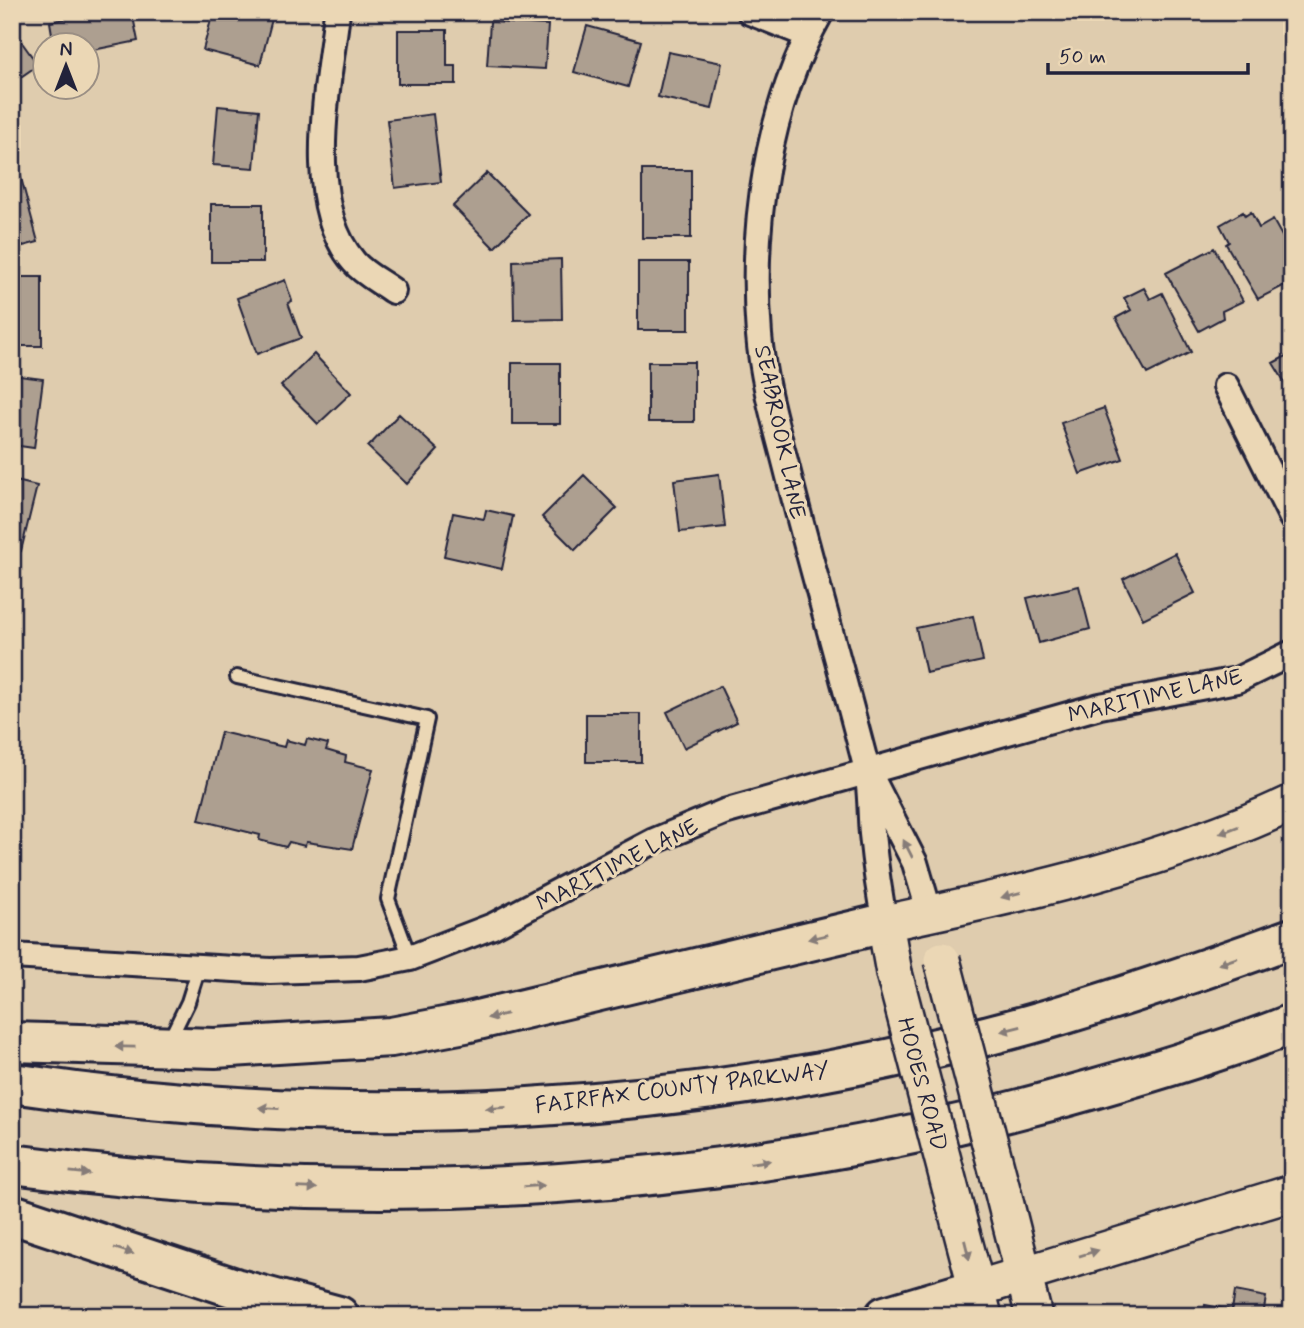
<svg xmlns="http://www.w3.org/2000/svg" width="1304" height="1328" font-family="Mynerve,sans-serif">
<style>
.building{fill:#ad9f90;stroke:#22223b;stroke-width:2}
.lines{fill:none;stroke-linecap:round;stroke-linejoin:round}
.service-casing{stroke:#22223b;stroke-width:18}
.minor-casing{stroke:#22223b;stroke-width:30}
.secondary-casing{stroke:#22223b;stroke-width:40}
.trunk-casing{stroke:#22223b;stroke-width:44}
.service{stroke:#ebd7b5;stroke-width:12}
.minor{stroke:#ebd7b5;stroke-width:24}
.secondary{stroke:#ebd7b5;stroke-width:35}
.trunk{stroke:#ebd7b5;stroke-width:38}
.secondary-bridge-casing{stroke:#22223b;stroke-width:40;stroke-linecap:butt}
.secondary-bridge{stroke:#ebd7b5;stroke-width:35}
.oneway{fill:#867c78}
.labels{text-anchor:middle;stroke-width:6;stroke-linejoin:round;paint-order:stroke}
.street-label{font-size:23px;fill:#22223b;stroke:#ebd7b5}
</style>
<rect width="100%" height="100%" fill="#dfccae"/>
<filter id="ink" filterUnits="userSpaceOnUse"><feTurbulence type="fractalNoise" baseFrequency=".0143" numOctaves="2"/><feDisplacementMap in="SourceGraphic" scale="14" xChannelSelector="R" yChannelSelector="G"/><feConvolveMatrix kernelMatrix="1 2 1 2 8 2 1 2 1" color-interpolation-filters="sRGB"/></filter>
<g filter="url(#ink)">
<!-- building -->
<path class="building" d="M97 12H132L138 41 88 51V46H54L50 22Z
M213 12H247L272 19 260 65 203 50Z
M490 22 548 25 545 69 487 66Z
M587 26 641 41 628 87 574 72Z
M398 30H447V66H456V84H398Z
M18 37 38 65 12 83V41Z
M668 52 722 63 712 109 658 97Z
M218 106 259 110 254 168 213 165Z
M433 114 441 182 395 188 387 120Z
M642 170H691V238H642Z
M487 173 528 214 494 248 453 206Z
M20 174 38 242 12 249V176Z
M211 204H263V262H211Z
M1243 212 1245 216 1251 212 1259 228 1273 220 1292 254V277L1287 280 1289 283 1258 299 1226 244 1229 242 1220 225Z
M1214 248 1243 301 1222 311 1223 318 1199 331 1166 273Z
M561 259 562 319 514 320 513 261Z
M638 262H689V330H638Z
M12 277H42V346H12Z
M285 280 292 301 288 303 301 338 257 354 237 298Z
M1144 288 1150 299 1162 293 1191 352 1147 374 1116 318 1131 310 1124 298Z
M1292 353V394L1273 363Z
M314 354 351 393 318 424 281 386Z
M648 362H694V422H648Z
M512 363H560V424H512Z
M12 375 43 379 34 448 12 445Z
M1104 408 1123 459 1080 474 1061 423Z
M399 414 438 450 407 484 368 447Z
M719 474 725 527 680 532 674 480Z
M584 475 617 508 575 550 542 517Z
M12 480 37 486 21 551 12 549Z
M486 510 513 516 502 569 444 556 453 513 484 519Z
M1175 553 1195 593 1143 619 1123 579Z
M1079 586 1090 629 1039 643 1027 598Z
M973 616 983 661 926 673 916 628Z
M720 686 737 722 684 748 667 712Z
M586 714H641V762H586Z
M221 732 284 747 286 740 305 745 307 739 328 744 326 750 346 756 345 762 373 769 352 849 306 842 305 846 289 842 286 847 259 840 260 835 199 820Z
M1235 1291 1266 1297 1263 1316H1203L1205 1305 1232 1310Z"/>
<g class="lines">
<defs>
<path id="service" d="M237 677 427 719 388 899 410 958
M169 1041 188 1002 199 967"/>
<path id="minor" d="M337 12C329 85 302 202 354 262 364 274 381 282 393 291
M750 12 808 35
M821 12C767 107 750 227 759 335 763 386 779 435 791 485 815 579 842 672 866 766 871 787 870 812 872 834 875 864 879 893 885 923
M1226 386 1292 518
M872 779 915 863 930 914
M12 956 270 971 359 968 410 958 493 926 654 841 724 812 1100 706 1237 680 1292 653"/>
<path id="secondary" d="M894 973 885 923C1023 894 1164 863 1292 803
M1004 1197 1034 1316
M956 1210 984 1316
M976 1289 1292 1193"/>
<path id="trunk" d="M12 1042 215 1048 391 1037 465 1023 885 923
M12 1083C350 1135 702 1115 1031 1024 1119 999 1206 969 1292 938
M12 1164C374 1213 742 1191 1093 1089 1160 1070 1227 1050 1292 1024
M12 1214 235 1288 339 1316
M885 1316 976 1289"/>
</defs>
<!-- service casing -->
<use href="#service" class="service-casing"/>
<!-- minor casing -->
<use href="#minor" class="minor-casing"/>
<!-- secondary casing -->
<use href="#secondary" class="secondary-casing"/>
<!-- trunk casing -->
<use href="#trunk" class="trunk-casing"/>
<!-- service -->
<use href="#service" class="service"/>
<!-- minor -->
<use href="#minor" class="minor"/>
<!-- secondary -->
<use href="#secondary" class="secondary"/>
<!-- trunk -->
<use href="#trunk" class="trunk"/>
<defs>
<path id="secondary-bridge" d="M942 960 1004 1197
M894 973 956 1210"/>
</defs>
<!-- secondary-bridge casing -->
<use href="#secondary-bridge" class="secondary-bridge-casing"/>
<!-- secondary-bridge -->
<use href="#secondary-bridge" class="secondary-bridge"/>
</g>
<!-- one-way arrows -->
<defs><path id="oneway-solid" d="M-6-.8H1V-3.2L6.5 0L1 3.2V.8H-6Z" transform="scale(1.75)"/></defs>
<g class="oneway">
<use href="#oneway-solid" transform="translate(1229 830) rotate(159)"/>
<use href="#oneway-solid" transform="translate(908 849) rotate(-117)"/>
<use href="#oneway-solid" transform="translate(1011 895) rotate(165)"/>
<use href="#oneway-solid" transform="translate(818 937) rotate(167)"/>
<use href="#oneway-solid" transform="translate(1228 961) rotate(161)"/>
<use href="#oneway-solid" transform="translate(497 1016) rotate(167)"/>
<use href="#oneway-solid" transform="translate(1011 1029) rotate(166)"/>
<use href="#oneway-solid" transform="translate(125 1047) rotate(-179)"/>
<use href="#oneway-solid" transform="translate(269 1108) rotate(-177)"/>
<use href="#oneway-solid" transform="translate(496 1108) rotate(177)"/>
<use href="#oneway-solid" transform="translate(760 1162) rotate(-8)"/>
<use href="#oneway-solid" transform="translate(80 1173) rotate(6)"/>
<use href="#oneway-solid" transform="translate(534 1186) rotate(-4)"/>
<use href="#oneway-solid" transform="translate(307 1188) rotate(2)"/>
<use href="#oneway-solid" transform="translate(967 1250) rotate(76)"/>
<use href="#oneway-solid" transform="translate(124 1251) rotate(18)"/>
<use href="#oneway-solid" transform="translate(1089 1253) rotate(-17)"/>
</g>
</g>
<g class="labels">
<!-- street labels -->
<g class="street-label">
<text transform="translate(781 432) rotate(78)" y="8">SEABROOK LANE</text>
<text transform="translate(1155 695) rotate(-13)" y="8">MARITIME LANE</text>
<text transform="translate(617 864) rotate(-27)" y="8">MARITIME LANE</text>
<text transform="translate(923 1084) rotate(75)" y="8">HOOES ROAD</text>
<text transform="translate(682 1087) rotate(-7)" y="8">FAIRFAX COUNTY PARKWAY</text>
</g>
</g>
<!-- margin -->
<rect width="1304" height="1328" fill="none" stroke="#ebd7b5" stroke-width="42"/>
<rect x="21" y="21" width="1262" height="1286" fill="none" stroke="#22223b" stroke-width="2.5" filter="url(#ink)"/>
<!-- north arrow -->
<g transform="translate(66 66)"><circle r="33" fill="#ebd7b5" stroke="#9b8f84" stroke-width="2"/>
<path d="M0-5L12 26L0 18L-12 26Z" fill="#22223b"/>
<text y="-10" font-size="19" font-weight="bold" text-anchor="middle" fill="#22223b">N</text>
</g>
<!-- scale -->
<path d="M1048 63v10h200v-10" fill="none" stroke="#22223b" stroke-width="3.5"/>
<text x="1059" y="63" font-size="21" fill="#22223b" stroke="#ebd7b5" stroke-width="5" paint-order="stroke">50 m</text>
</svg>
